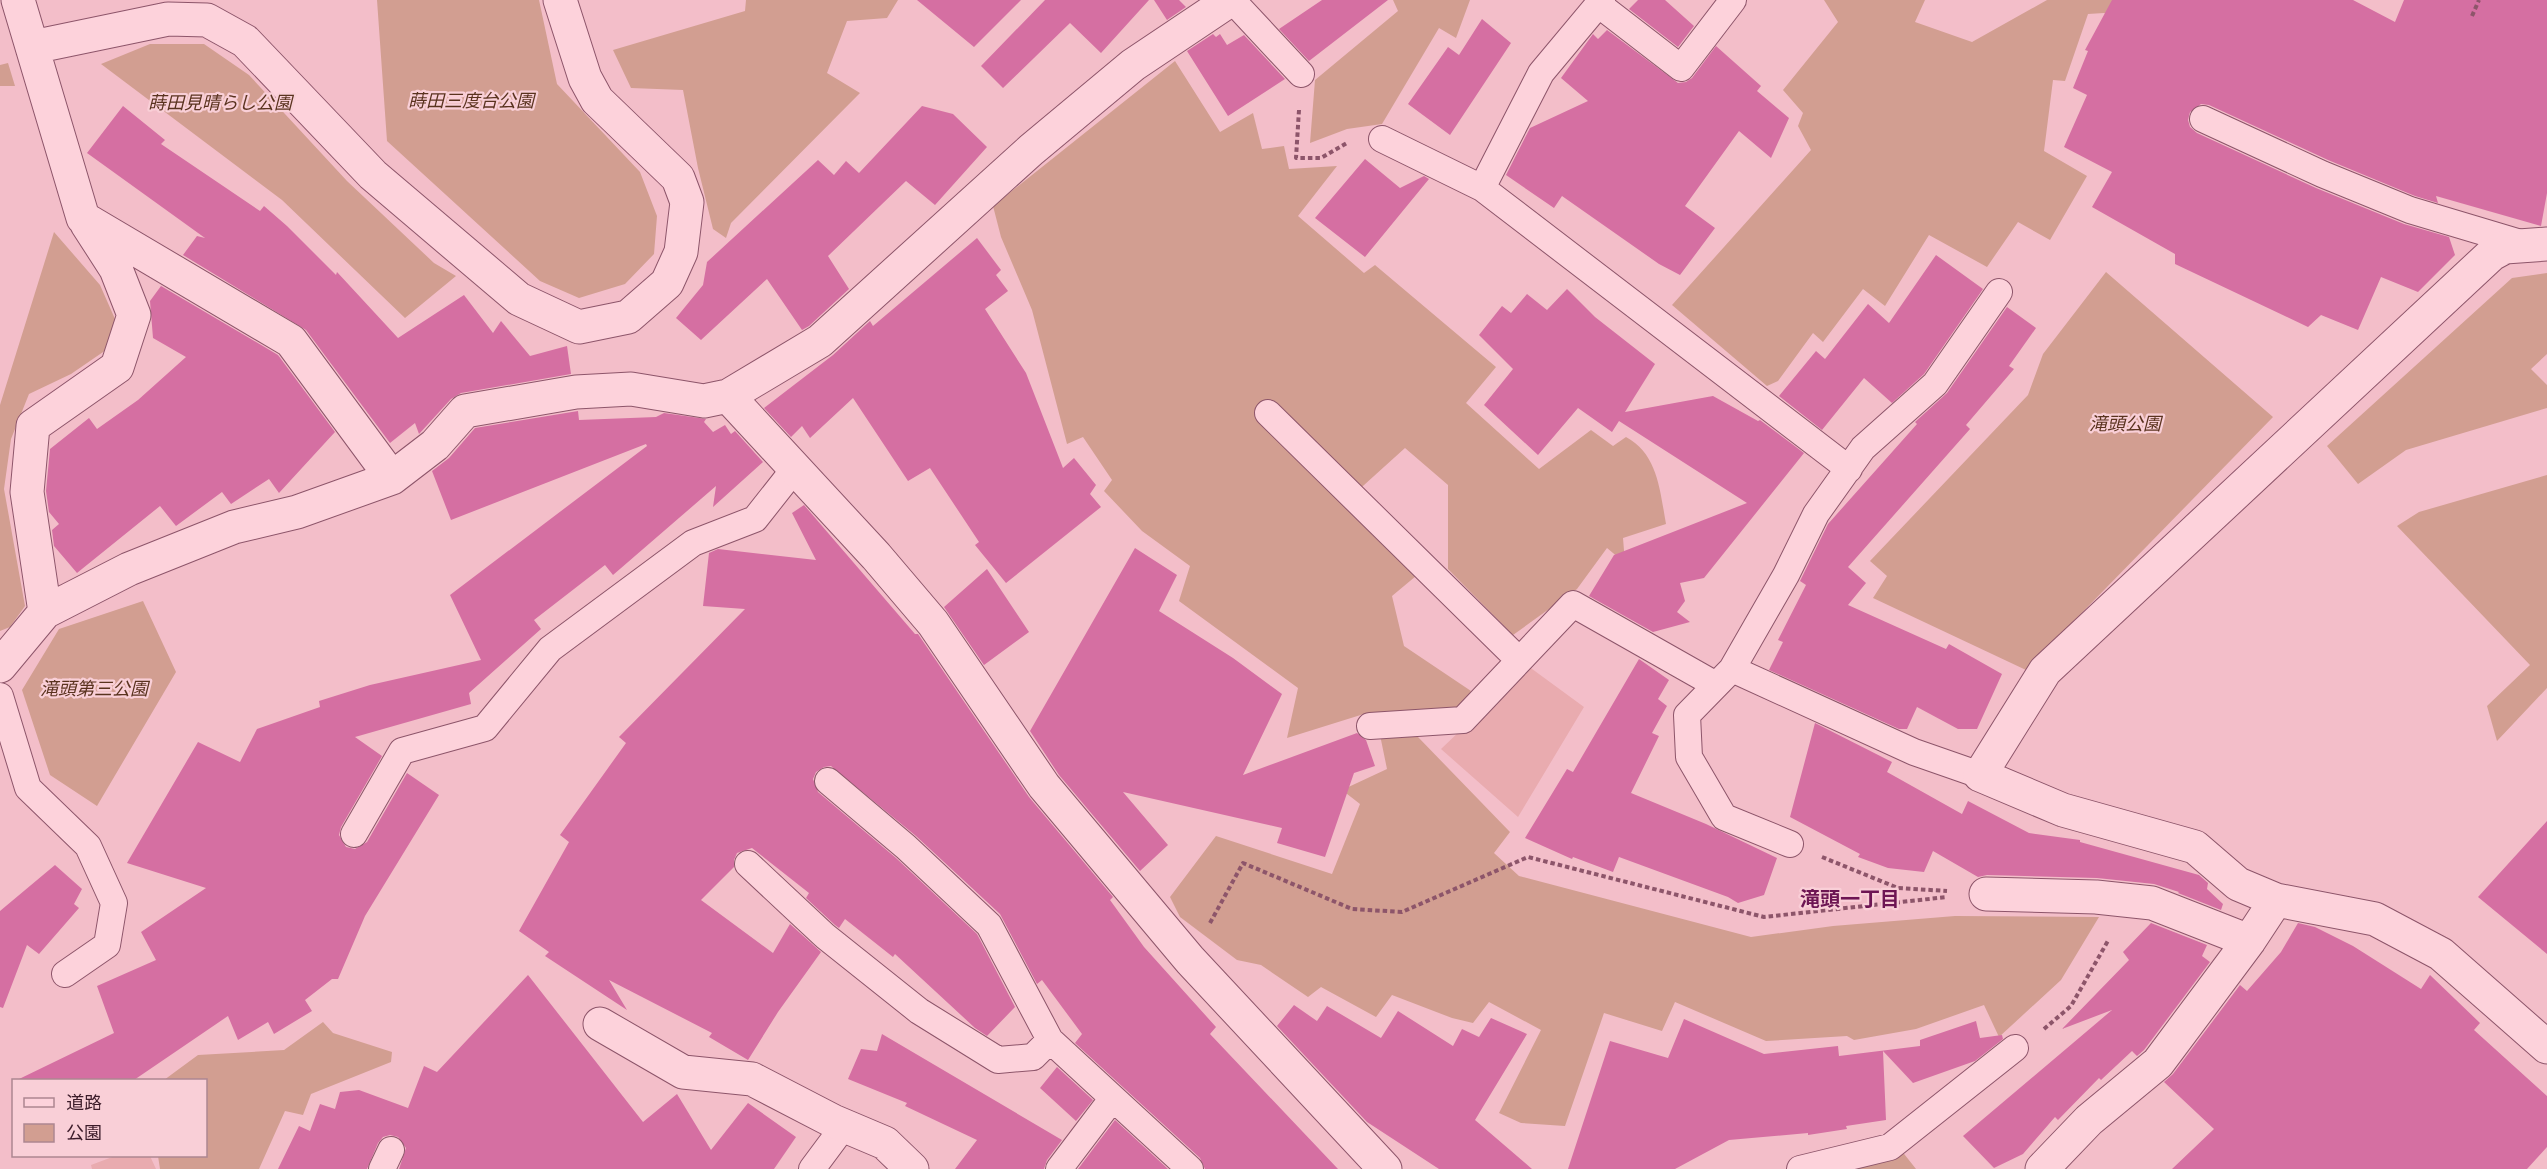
<svg xmlns="http://www.w3.org/2000/svg" width="2547" height="1169" font-family="'Playfair Display','Noto Sans JP',serif">
<style>
.farmland{fill:#e9abaf}
.green{fill:#d29e91}
.building{fill:#d56fa2}
.lines{fill:none;stroke-linecap:round;stroke-linejoin:round}
.service-casing{stroke:#8d556a;stroke-width:28}
.minor-casing{stroke:#8d556a;stroke-width:35}
.path{stroke:#8d556a;stroke-width:4;stroke-dasharray:4.5 3;stroke-linecap:butt}
.service{stroke:#fdd2db;stroke-width:26}
.minor{stroke:#fdd2db;stroke-width:33}
.labels{text-anchor:middle;stroke-width:4.5;stroke-linejoin:round;paint-order:stroke}
.park-label{font-size:18px;font-style:italic;fill:#5a331f;stroke:#f9cfd7}
.neighbourhood-label{font-size:20px;font-weight:bold;fill:#6d1553;stroke:#f9cfd7}
</style>
<rect width="100%" height="100%" fill="#f3bec9"/>
<!-- farmland -->
<path class="farmland" d="M1528 666 1584 707 1518 817 1441 749Z
M115 1156H150L156 1169H92L91 1165Z"/>
<!-- green -->
<path class="green" d="M377 0H539L557 84 640 172 657 216 654 254 625 284 579 298 540 281 387 141Z
M746 0H898L887 18 847 21 827 73 860 93 731 223 726 238 713 229 698 168 683 90 631 88 613 50 745 11Z
M1393 0H1470L1456 38 1439 28 1382 124 1347 129 1310 143 1315 80 1398 11Z
M1824 0H1925L1915 22 1972 42 2047 0H2117L2113 16 2104 13 2088 14 2065 81 2053 80 2044 151 2087 176 2050 240 2018 222 1987 267 1929 235 1885 306 1863 289 1823 342 1813 333 1778 381 1767 386 1672 305 1811 150 1798 126 1803 113 1783 90 1838 22Z
M150 44H204L249 75 347 181 434 263 456 276 405 318 282 200 101 64Z
M1175 61 1220 132 1253 113 1262 149 1284 146 1289 169 1337 166 1298 216 1364 273 1375 265 1496 367 1466 403 1539 469 1591 430 1613 446 1626 437C1658 454 1660 491 1666 524L1623 538 1625 563 1607 548 1577 589 1513 635 1448 569V485L1405 448 1343 504 1416 576 1392 596 1404 646 1471 691 1460 709 1367 713 1287 738 1298 688 1179 601 1190 566 1142 531 1104 491 1112 480 1083 437 1067 444 1032 310 1001 237 993 206Z
M8 63 15 86H0V65Z
M54 232 100 285 115 319 106 350 71 374 29 394 11 439 4 489 25 606 10 627 0 631V405Z
M2106 272 2273 417 2026 670 1873 598 1887 576 1870 561 2028 395 2043 354Z
M2547 273V354L2531 369 2547 385V408L2406 450 2358 484 2327 446 2512 278Z
M2547 475V688L2497 741 2487 706 2530 665 2397 526 2419 512Z
M143 601 176 672 97 806 50 775 22 690 59 629Z
M1380 735 1418 737 1510 832 1494 853 1519 876 1751 937 1833 926 1955 916 2099 917 2061 980 1999 1037 1984 1005 1916 1029 1854 1040 1847 1036 1766 1041 1675 1002 1662 1031 1604 1013 1565 1126 1521 1123 1499 1113 1541 1030 1489 1002 1473 1023 1452 1018 1392 995 1376 1017 1321 987 1308 997 1261 965 1237 960 1180 917 1170 897 1216 836 1332 874 1360 804 1342 790 1387 769Z
M323 1022 333 1033 392 1052 391 1062 311 1094 303 1115 285 1111 259 1169H160L158 1156H206V1080H164L198 1055 284 1050Z
M1901 1150 1916 1169H1836Z"/>
<!-- building -->
<path class="building" d="M917 0H1021L974 47Z
M1045 0H1149L1101 53 1070 23 1003 88 981 66Z
M1154 0H1179L1186 7 1167 20Z
M1322 0H1388L1309 61 1279 29Z
M1638 0H1665L1694 26 1678 47 1629 9Z
M2112 0H2353L2395 22 2404 0H2547V193L2541 226 2436 196 2438 203 2415 196 2328 160 2209 105 2201 104 2190 112 2188 120 2190 127 2197 133 2316 188 2404 224 2449 237 2455 255 2418 292 2381 277 2358 330 2321 315 2308 327 2175 264V254L2092 207 2112 172 2064 147 2087 95 2073 88 2088 51 2085 50Z
M1482 19 1511 43 1450 135 1408 104 1448 47 1459 55Z
M1607 30 1678 83 1686 82 1692 78 1716 46 1761 86 1757 91 1789 118 1771 158 1739 131 1685 206 1715 228 1680 275 1659 264 1562 196 1554 208 1506 175 1530 128 1588 101 1561 78 1593 34 1598 39Z
M1213 34 1216 37 1220 34 1227 45 1244 35 1285 79 1228 116 1187 51Z
M123 106 165 140 161 144 260 211 264 206 287 226 336 275 337 272 398 338 464 295 493 333 501 321 530 356 567 346 571 374 461 393 451 399 419 434 415 423 390 443 306 330 183 255 197 236 205 238 87 153Z
M922 106 953 114 987 147 935 205 906 181 828 256 849 289 809 326 802 330 767 279 701 340 676 318 703 285 707 262 818 160 834 175 846 161 859 173Z
M1365 159 1400 188 1424 176 1429 179 1365 257 1315 218Z
M977 238 1001 270 996 275 1008 291 985 309 1026 373 1063 468 1074 458 1096 485 1090 494 1101 507 1006 583 975 545 979 542 930 468 908 481 853 398 810 438 802 426 791 437 764 408 833 355 870 321 873 326Z
M1936 255 1983 289 1924 374 1892 403 1864 378 1822 430 1779 396 1816 351 1825 359 1868 304 1889 323Z
M161 286 278 355 335 432 279 493 269 479 231 504 222 492 176 526 160 506 77 573 54 546 52 530 59 524 49 512 46 491 50 449 89 418 97 429 138 400 186 357 153 338 150 301Z
M1567 289 1595 317 1655 364 1625 412 1713 396 1758 421 1760 420 1804 453 1704 578 1680 583 1685 601 1677 612 1690 622 1653 632 1589 596 1614 555 1747 503 1619 421 1612 432 1578 408 1538 455 1484 405 1513 369 1479 335 1502 306 1511 313 1527 294 1547 310Z
M2007 307 2036 328 2009 366 2014 369 1966 425 1970 429 1848 567 1866 583 1848 605 1946 649 1949 644 2002 674 1977 729H1958L1917 707 1907 729H1899L1769 670 1783 642 1778 640 1806 585 1800 581 1828 524 1917 424 1915 422 1947 393Z
M578 411 579 420 656 417 664 413 706 419 704 422 713 432 725 425 731 434 735 431 763 462 713 507 716 486 613 575 605 565 534 620 541 629 469 693 471 704 355 737 382 756 341 827 339 835 346 847 355 849 367 842 407 773 439 795 365 916 338 979H332L305 1000 312 1011 274 1034 268 1022 238 1040 228 1016 134 1080H17L114 1033 97 986 156 960 141 932 206 888 127 863 198 742 240 762 257 729 320 707 319 701 370 685 481 660 450 595 647 446 646 444 451 520 432 471 449 458 475 428Z
M804 505 915 634H918L1029 797 1113 897 1110 900 1144 947 1216 1027 1210 1034 1338 1169H1205L1200 1158 1075 1043 1082 1034 1042 980 1037 984 1000 914 916 836 831 766 824 767 816 772 813 779 818 792 896 858 977 934 1015 1007 987 1036 975 1028 895 954 893 957 845 919 839 928 835 925 806 898 809 893 752 848 737 853 734 860V867L701 900 773 953 790 924 821 952 778 1012 748 1060 709 1037 712 1033 609 980 627 1010 545 956 549 952 519 931 569 842 560 835 626 743 619 737 745 609 703 606 709 553 718 549 816 560 792 513Z
M1135 548 1177 575 1159 611 1233 658 1282 694 1243 775 1357 733 1366 740 1375 766 1354 773 1325 857 1277 843 1282 828 1123 792 1168 845 1140 871 1059 775 1030 731Z
M987 569 1029 632 984 665 944 607Z
M1639 659 1669 680 1658 699 1667 706 1652 733 1659 736 1631 793 1706 824 1777 858 1764 895 1738 903 1728 897 1619 857 1613 872 1573 857 1572 859 1525 838 1567 769 1573 772Z
M1815 723 1892 762 1887 772 1962 814 1968 801 2029 833 2080 840V842L2199 875 2208 883 2207 889 2223 904 2221 910 2178 893 2179 892 2154 884 2097 878 1987 875 1978 877 1933 851 1924 872 1888 868 1858 857 1860 854 1790 817Z
M2547 821V954L2478 897Z
M55 865 82 889 74 904 79 908 39 954 27 945 3 1008 0 1007V911Z
M2151 923 2207 945 2202 956 2210 962 2144 1050 2137 1056 2132 1051 2101 1080 2099 1078 2058 1120 2055 1117 2023 1154 1994 1168 1963 1136 2112 1010 2062 1029 2129 960 2123 952Z
M2298 923 2315 927 2353 946 2421 989 2430 975 2480 1023 2474 1030 2547 1096V1147L2527 1169H2172L2214 1129 2164 1082 2173 1074 2240 985 2247 991 2281 952Z
M528 975 643 1122 677 1094 711 1150 748 1103 796 1137 774 1169H399L406 1148 398 1137 390 1135 383 1137 378 1143 367 1169H278L299 1126 310 1131 320 1104 335 1109 340 1092 359 1090 408 1108 424 1066 437 1072Z
M1294 1005 1317 1021 1327 1006 1381 1038 1398 1011 1453 1046 1462 1029 1479 1037 1491 1018 1527 1034 1475 1120 1532 1169H1439L1367 1122 1277 1026Z
M1684 1019 1764 1054 1838 1046 1839 1056 1920 1046V1040L1976 1021 1980 1038 2002 1035 2003 1039 1975 1061 1913 1083 1883 1051 1886 1120 1846 1126 1847 1129 1808 1135V1133L1729 1140 1675 1169H1568L1610 1041 1668 1058Z
M882 1034 1062 1140 1047 1160 1044 1169H955L977 1140 905 1106 907 1103 848 1079 861 1049 877 1051Z
M1057 1067 1093 1100 1076 1121 1040 1088Z
M1115 1120 1168 1169H1078Z"/>
<g class="lines">
<defs>
<path id="service" d="M1232 0 1301 74
M1598 4 1681 68 1733 0
M2203 119 2322 174 2410 210 2527 245
M1382 139 1482 188 1849 469
M1482 188 1541 73 1602 0
M1268 413 1519 660
M1732 669 1914 752 1980 775
M0 696 28 788 88 846 114 903 107 945 65 974
M1370 726 1463 720 1573 604 1716 685
M828 781 906 847 989 925 1050 1040 1190 1169
M354 834 402 751 485 728 550 649 693 543 755 519 796 467
M1790 844 1724 817 1689 757 1687 715 1732 669 1786 575 1816 514 1863 448 1935 384 1999 292
M748 864 825 936 919 1011 998 1060 1033 1057 1050 1040
M382 1169 391 1150
M812 1169 844 1126
M1059 1169 1112 1099
M1800 1169 1890 1147 2015 1048"/>
<path id="minor" d="M18 0 83 218 291 341 392 478
M33 47 168 19 207 20 245 41 373 175 519 299 579 327 628 317 667 283 681 252 687 202 678 178 597 100 585 78 560 0
M2547 244 2505 247 2492 254 2045 671 1980 775 2063 810 2195 847 2238 884 2276 900 2375 919 2441 954 2547 1047
M728 396 876 556 933 623 1044 786 1190 960 1385 1169
M45 612 27 492 33 426 117 367 134 315 116 269 87 224
M0 666 45 612 129 569 234 527 297 512 392 478 435 445 465 411 576 392 631 389 704 401 728 396 820 341 1031 150 1133 65 1230 0
M1986 894 2096 897 2152 903 2249 941
M600 1024 683 1072 752 1079 833 1121 885 1143 912 1169
M2042 1169 2089 1120 2158 1063 2249 941 2276 900"/>
</defs>
<!-- service casing -->
<use href="#service" class="service-casing"/>
<!-- minor casing -->
<use href="#minor" class="minor-casing"/>
<!-- path -->
<path class="path" d="M2472 16 2479 0
M1299 110 1296 158H1321L1347 143
M1822 857 1898 888 1947 891
M1210 923 1243 863 1352 909 1402 912 1528 857 1764 917 1947 897
M2044 1029 2071 1006 2109 939"/>
<!-- service -->
<use href="#service" class="service"/>
<!-- minor -->
<use href="#minor" class="minor"/>
</g>
<g class="labels">
<!-- park labels -->
<g class="park-label">
<text x="471" y="107">蒔田三度台公園</text>
<text x="220" y="109">蒔田見晴らし公園</text>
<text x="2125" y="430">滝頭公園</text>
<text x="94" y="695">滝頭第三公園</text>
</g>
<!-- neighbourhood labels -->
<g class="neighbourhood-label">
<text x="1850" y="906">滝頭一丁目</text>
</g>
</g>
<!-- legend -->
<rect x="12" y="1079" width="195" height="78" fill="#f9cfd7" stroke="#ad8791" stroke-width="1.5"/>
<rect x="24" y="1098" width="30" height="9" fill="#fdd2db" stroke="#ad8791" stroke-width="1.5"/>
<text x="66" y="1109" font-size="18" fill="#3b1b29">道路</text>
<rect x="24" y="1124" width="30" height="18" fill="#d29e91" stroke="#ad8791" stroke-width="1.5"/>
<text x="66" y="1139" font-size="18" fill="#3b1b29">公園</text>
</svg>
